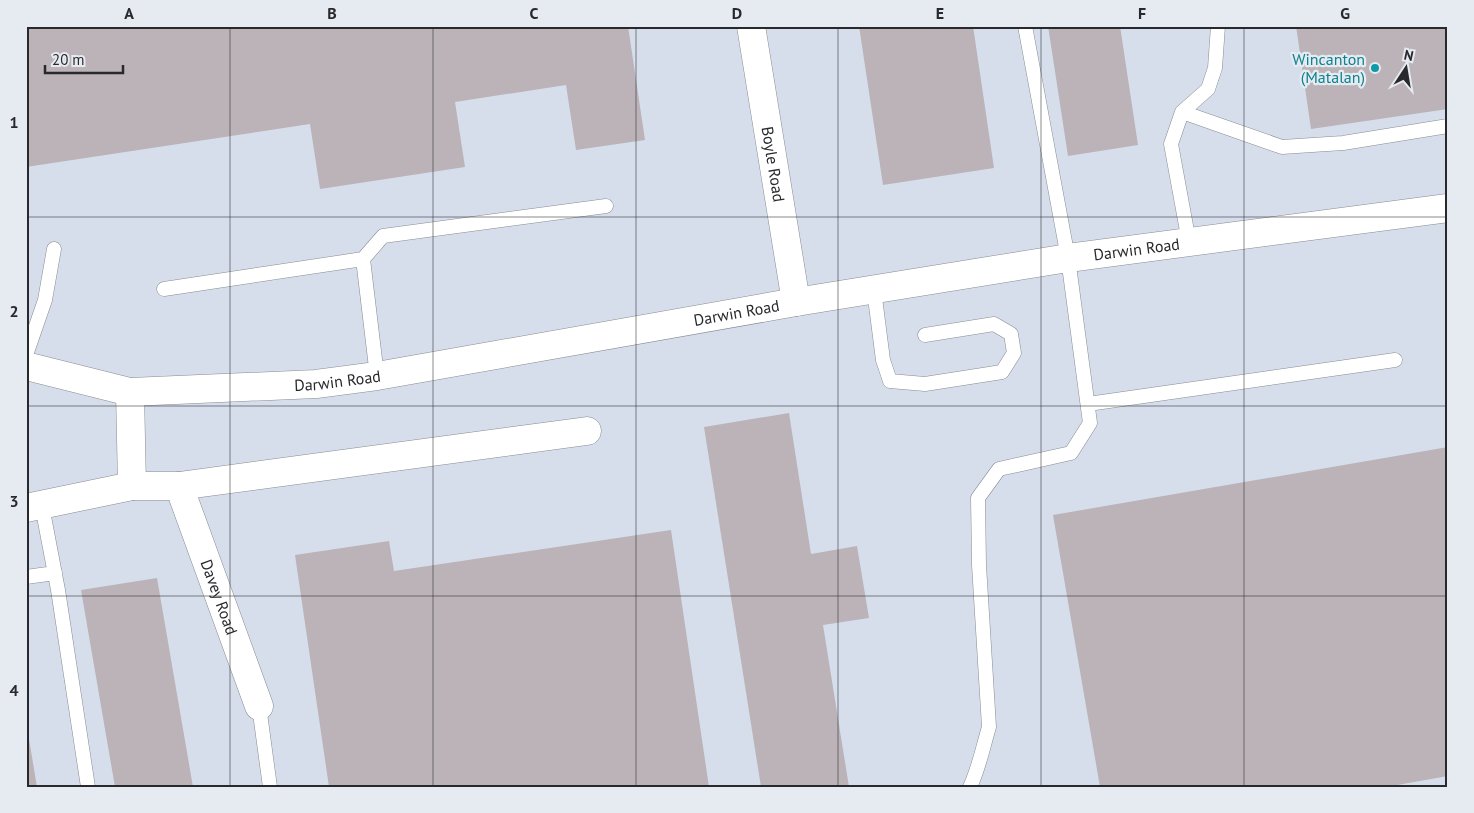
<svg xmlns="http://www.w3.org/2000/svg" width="1474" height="813" font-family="'PT Sans',sans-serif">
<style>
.built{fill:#d6deec}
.building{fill:#bbb3b8}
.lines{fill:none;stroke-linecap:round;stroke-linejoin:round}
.lane-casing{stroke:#888b91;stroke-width:15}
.street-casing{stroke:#888b91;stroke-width:29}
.lane{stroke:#fff;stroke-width:14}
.street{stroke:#fff;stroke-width:28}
.grid{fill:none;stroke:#28292c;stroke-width:1;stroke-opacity:0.55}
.culture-dot{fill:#0f9aa8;stroke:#e6eaf1;stroke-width:2}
.labels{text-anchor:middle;stroke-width:4.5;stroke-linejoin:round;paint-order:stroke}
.culture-label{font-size:16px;fill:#0d838f;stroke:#e6eaf1;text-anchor:end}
.street-label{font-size:16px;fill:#28292c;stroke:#e6eaf1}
.neatline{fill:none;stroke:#28292c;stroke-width:2}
.grid-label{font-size:16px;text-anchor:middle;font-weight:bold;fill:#28292c}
</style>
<rect width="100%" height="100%" fill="#e6eaf1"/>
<!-- built -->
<path class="built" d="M26 26H1448V787H26Z"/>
<!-- building -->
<path class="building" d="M26 26H628L645 140 576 150 566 85 455 102 465 167 320 189 310 124 26 167Z
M859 26H973L994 168 883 185Z
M1048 26H1120L1138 145 1068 156Z
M1296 26H1448V109L1311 129Z
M789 413 811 554 857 546 869 618 823 625 849 787H761L704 427Z
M1448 447V776L1386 787H1100L1053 515Z
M671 530 709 787H329L295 555 389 541 394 571Z
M157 578 193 787H115L81 590Z
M26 727H27L37 787H26Z"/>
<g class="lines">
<defs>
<path id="lane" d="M1182 112 1282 147 1343 143 1448 126
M1189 242 1171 144 1182 112 1208 89 1215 68 1218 26
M164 289 363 259
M874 290 883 360 890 381 925 384 1002 372 1014 353 1011 334 994 324 925 335
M26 355 45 300 54 249
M377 376 363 259 383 236 606 206
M1088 404 1395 360
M42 506 58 590 88 787
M26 577 55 573
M259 706 270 787
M970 787C979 768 983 747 989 727L979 565 978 498 999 469 1071 453 1090 423 1068 258 1025 26"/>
<g id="street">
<path id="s1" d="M751 26 796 302"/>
<path id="s2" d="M26 366 130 392 316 384 377 376 796 302 1068 258 1448 208"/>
<path d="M132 486H179L587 431"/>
<path id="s3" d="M179 486 259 706"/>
<path d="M26 508 132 486 130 392"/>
</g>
</defs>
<!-- lane casing -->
<use href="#lane" class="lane-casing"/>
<!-- street casing -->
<use href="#street" class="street-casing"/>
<!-- lane -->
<use href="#lane" class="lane"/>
<!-- street -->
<use href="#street" class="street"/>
</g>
<!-- grid -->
<path class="grid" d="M230 26V787M433 26V787M636 26V787M838 26V787M1041 26V787M1244 26V787M26 217H1448M26 406H1448M26 596H1448"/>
<!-- markers -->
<circle class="culture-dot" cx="1375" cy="68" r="5"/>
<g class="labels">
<!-- culture labels -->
<g class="culture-label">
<text x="1365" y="65">Wincanton<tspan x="1365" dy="18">(Matalan)</tspan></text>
</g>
<!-- street labels -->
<g class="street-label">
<text dy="6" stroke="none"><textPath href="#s1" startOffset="140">Boyle Road</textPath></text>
<text dy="6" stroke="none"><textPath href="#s2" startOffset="1125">Darwin Road</textPath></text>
<text dy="6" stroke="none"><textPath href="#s2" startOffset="720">Darwin Road</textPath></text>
<text dy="6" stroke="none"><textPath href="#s2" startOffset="315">Darwin Road</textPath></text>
<text dy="6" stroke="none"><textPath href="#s3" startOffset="118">Davey Road</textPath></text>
</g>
</g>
<!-- border -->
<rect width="1474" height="813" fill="none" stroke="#e6eaf1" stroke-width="55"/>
<!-- north arrow -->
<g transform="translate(1406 68) rotate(12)" stroke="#e6eaf1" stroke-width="4" paint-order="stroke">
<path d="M0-4L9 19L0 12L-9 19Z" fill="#28292c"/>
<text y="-8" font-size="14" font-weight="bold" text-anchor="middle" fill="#28292c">N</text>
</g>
<!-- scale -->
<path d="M45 65v8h78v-8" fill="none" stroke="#28292c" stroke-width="2.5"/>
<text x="52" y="65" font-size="15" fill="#28292c" stroke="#e6eaf1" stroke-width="4" paint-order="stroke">20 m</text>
<rect x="28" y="28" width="1418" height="758" class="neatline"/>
<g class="grid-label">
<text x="129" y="19">A</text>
<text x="332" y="19">B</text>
<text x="534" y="19">C</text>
<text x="737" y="19">D</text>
<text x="940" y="19">E</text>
<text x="1142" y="19">F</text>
<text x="1345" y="19">G</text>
<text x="14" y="128">1</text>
<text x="14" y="317">2</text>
<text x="14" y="507">3</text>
<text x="14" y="696">4</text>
</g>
</svg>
